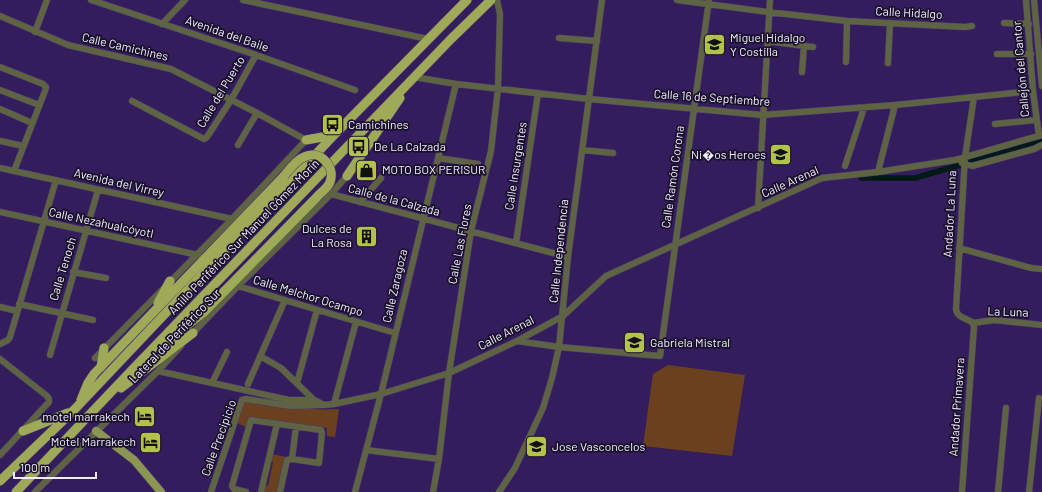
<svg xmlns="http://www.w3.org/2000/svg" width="1042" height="492" font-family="Barlow,sans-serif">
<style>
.green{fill:#6a401f}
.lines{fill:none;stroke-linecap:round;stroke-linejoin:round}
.canal{stroke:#011a15;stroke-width:5.5}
.minor-casing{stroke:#4e3a73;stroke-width:7}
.major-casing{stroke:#4e3a73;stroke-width:9}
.highway-casing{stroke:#4e3a73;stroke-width:10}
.minor{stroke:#5d6343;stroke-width:6}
.major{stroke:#8c9653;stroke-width:8}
.highway{stroke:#9eaa58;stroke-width:9}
.highway-bridge-casing{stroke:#4e3a73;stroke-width:10;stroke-linecap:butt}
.highway-bridge{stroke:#9eaa58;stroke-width:9}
.labels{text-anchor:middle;stroke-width:3.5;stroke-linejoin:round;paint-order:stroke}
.street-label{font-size:12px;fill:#f1edfd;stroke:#19102b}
.poi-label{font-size:12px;fill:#f1edfd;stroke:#19102b;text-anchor:start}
</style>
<rect width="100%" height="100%" fill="#341d5c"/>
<!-- green -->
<path class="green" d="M668 365 745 375 732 456 643 446 653 374Z
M246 401C277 406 308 411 339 409L335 437 327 436V428L249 417 246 427 237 423 244 403Z
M272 454 286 457 278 492H264L265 485 268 486 273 462 271 461Z"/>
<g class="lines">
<!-- canal -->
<path class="canal" d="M969 162 1042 140
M861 178H915L960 165"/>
<defs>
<path id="minor" d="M91 0 256 55 355 90
M243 0 428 39
M677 0 768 12 847 21 965 27 972 26
M1026 0 1033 91 1039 136
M1034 0 1042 86
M0 16 68 45 171 69 257 113 306 140 232 219 95 358
M1004 23 1029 24
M162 24 185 0
M35 32 47 0
M559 38 597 41
M767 41 813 47
M997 54H1031
M846 62 847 21
M888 63 890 23
M0 67 43 84 46 87 45 91 14 171
M802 72 804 46
M414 77 456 84 589 99 762 115 895 105 1033 91
M0 90 39 105
M132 101 204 139 207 137 231 100 256 55
M0 109 32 123
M995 124 1036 120
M0 141 23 146
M238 145 257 113
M582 150 613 153
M438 158 478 164
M962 163 972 166 1034 149 1042 145
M845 166 864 108
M0 168 232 219
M878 172 895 105
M331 194 568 257
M360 202 381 178
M758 208 770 0
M0 212 198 255
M516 243 538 93
M959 248 1031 268 1042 269
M73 272 106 278
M238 286 395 333
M19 304 93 320
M0 307 17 311
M973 323C967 318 957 318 956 309L965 157 974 97
M973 323 994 320 1042 325
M191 335 238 286 331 194 347 176
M517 341 559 347 660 356 709 0
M0 344 8 340 10 337 56 180
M50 355 98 190
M260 356 281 368 314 400
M0 359 47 396 49 399V402L0 455
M158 371 289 400H314L324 405 334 404 381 394 449 373 517 341 563 316 606 276 822 178 878 172 955 160 1042 135
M212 383 227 352
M297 383 317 310
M248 384 285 300
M334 404 356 322
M366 450 439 459
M292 459 296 427
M35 492 158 371 181 346
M211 492 242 400 246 399 290 406 322 405
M246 492 234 489 232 486 251 420 321 430 322 433 319 463 292 459 287 460 280 492
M261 492 277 424
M355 492 381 394 456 84
M433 492 439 459 449 373 471 231 491 151 498 88 500 14 497 0
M499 492 515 468 543 408 552 378 559 347 568 257 602 0
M962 492 974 327 973 323
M998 492 1006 408
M1029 492 1039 398"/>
<path id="major" d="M96 431 134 460 161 492"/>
<path id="highway" d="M306 140 334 135
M347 176 400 98
M158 303 170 281
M161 346 204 312 316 198
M101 367 104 348
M121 388 193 333
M81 400 88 383 94 374 284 176
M23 431 68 413
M0 481 73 411 334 135 467 0
M16 492 131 371 451 39 491 0"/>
</defs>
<!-- minor casing -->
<use href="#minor" class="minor-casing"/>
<!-- major casing -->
<use href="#major" class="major-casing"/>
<!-- highway casing -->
<use href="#highway" class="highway-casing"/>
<!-- minor -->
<use href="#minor" class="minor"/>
<!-- major -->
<use href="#major" class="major"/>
<!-- highway -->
<use href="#highway" class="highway"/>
<defs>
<path id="highway-bridge" d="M284 176C289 170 296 160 304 157 319 149 336 166 330 182 328 188 320 193 316 198"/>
</defs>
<!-- highway-bridge casing -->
<use href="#highway-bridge" class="highway-bridge-casing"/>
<!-- highway-bridge -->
<use href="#highway-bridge" class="highway-bridge"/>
</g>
<!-- icons -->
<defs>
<symbol id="school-square" viewBox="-11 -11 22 22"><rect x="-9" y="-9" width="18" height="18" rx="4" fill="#b3c24b" stroke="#19102b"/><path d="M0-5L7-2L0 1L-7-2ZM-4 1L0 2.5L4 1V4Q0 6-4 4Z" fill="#111"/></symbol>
<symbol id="bus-square" viewBox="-11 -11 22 22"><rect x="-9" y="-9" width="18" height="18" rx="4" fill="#b3c24b" stroke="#19102b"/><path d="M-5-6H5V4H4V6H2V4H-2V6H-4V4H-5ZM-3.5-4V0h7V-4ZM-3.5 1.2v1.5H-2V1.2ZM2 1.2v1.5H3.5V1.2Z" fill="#111"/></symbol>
<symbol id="shop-square" viewBox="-11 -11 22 22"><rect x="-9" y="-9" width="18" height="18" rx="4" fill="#b3c24b" stroke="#19102b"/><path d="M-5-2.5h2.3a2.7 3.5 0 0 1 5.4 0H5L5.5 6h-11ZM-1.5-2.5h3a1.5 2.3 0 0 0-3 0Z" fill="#111"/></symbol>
<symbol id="building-square" viewBox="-11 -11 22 22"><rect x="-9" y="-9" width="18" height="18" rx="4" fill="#b3c24b" stroke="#19102b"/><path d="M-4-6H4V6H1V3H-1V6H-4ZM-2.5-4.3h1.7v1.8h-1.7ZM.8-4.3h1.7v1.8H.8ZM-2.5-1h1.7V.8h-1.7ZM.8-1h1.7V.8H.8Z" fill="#111"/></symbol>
<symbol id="hotel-square" viewBox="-11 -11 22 22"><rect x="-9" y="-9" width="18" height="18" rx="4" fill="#b3c24b" stroke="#19102b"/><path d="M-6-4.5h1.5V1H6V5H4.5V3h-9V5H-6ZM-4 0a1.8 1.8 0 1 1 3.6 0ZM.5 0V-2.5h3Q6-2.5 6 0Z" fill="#111"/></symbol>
</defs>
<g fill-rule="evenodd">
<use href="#school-square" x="702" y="32" width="25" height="25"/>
<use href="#bus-square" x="320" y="112" width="25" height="25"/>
<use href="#bus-square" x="346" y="134" width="25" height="25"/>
<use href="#school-square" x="768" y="142" width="25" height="25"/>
<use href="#shop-square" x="354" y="158" width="25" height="25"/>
<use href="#building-square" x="354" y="224" width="25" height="25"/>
<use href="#school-square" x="622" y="330" width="25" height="25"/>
<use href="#hotel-square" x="132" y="404" width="25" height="25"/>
<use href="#hotel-square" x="138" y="430" width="25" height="25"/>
<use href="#school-square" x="524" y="434" width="25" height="25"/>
</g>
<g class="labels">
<!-- street labels -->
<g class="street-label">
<text transform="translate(909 13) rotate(3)" y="4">Calle Hidalgo</text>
<text transform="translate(227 34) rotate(19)" y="4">Avenida del Baile</text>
<text transform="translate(125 47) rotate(13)" y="4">Calle Camichines</text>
<text transform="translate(1021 69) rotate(-95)" y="4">Callejón del Cantor</text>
<text transform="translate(221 92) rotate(-59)" y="4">Calle del Puerto</text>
<text transform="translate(712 98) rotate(4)" y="4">Calle 16 de Septiembre</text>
<text transform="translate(516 166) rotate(-81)" y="4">Calle Insurgentes</text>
<text transform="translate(673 177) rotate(-82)" y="4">Calle Ramón Corona</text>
<text transform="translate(790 182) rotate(-24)" y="4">Calle Arenal</text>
<text transform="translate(119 183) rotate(13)" y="4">Avenida del Virrey</text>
<text transform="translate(394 200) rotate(15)" y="4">Calle de la Calzada</text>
<text transform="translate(950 214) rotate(-87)" y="4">Andador La Luna</text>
<text transform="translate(101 223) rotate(12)" y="4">Calle Nezahualcóyotl</text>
<text transform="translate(244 237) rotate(-46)" y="4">Anillo Periférico Sur Manuel Gómez Morín</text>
<text transform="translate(460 244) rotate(-79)" y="4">Calle Las Flores</text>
<text transform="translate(559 251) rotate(-84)" y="4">Calle Independencia</text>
<text transform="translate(63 269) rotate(-73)" y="4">Calle Tenoch</text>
<text transform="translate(395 286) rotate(-77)" y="4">Calle Zaragoza</text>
<text transform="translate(308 296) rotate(17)" y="4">Calle Melchor Ocampo</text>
<text transform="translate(1008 312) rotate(2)" y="4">La Luna</text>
<text transform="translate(506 333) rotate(-27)" y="4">Calle Arenal</text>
<text transform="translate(175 336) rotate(-46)" y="4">Lateral de Periférico Sur</text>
<text transform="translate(957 407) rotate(-86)" y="4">Andador Primavera</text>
<text transform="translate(219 438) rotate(-70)" y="4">Calle Precipicio</text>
</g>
<!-- poi labels -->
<g class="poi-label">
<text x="730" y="42">Miguel Hidalgo<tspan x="730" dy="14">Y Costilla</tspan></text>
<text x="348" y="129">Camichines</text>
<text x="374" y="151">De La Calzada</text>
<text x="766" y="159" text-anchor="end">Ni�os Heroes</text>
<text x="382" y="174">MOTO BOX PERISUR</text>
<text x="352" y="233" text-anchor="end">Dulces de<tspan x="352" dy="14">La Rosa</tspan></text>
<text x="650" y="347">Gabriela Mistral</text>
<text x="130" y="421" text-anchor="end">motel marrakech</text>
<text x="136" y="446" text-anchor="end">Motel Marrakech</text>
<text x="552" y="451">Jose Vasconcelos</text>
</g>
</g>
<!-- scale -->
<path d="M14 472v6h82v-6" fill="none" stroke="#f1edfd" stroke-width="2"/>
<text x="20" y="472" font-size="12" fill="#f1edfd" stroke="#19102b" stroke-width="3" paint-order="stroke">100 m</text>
</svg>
